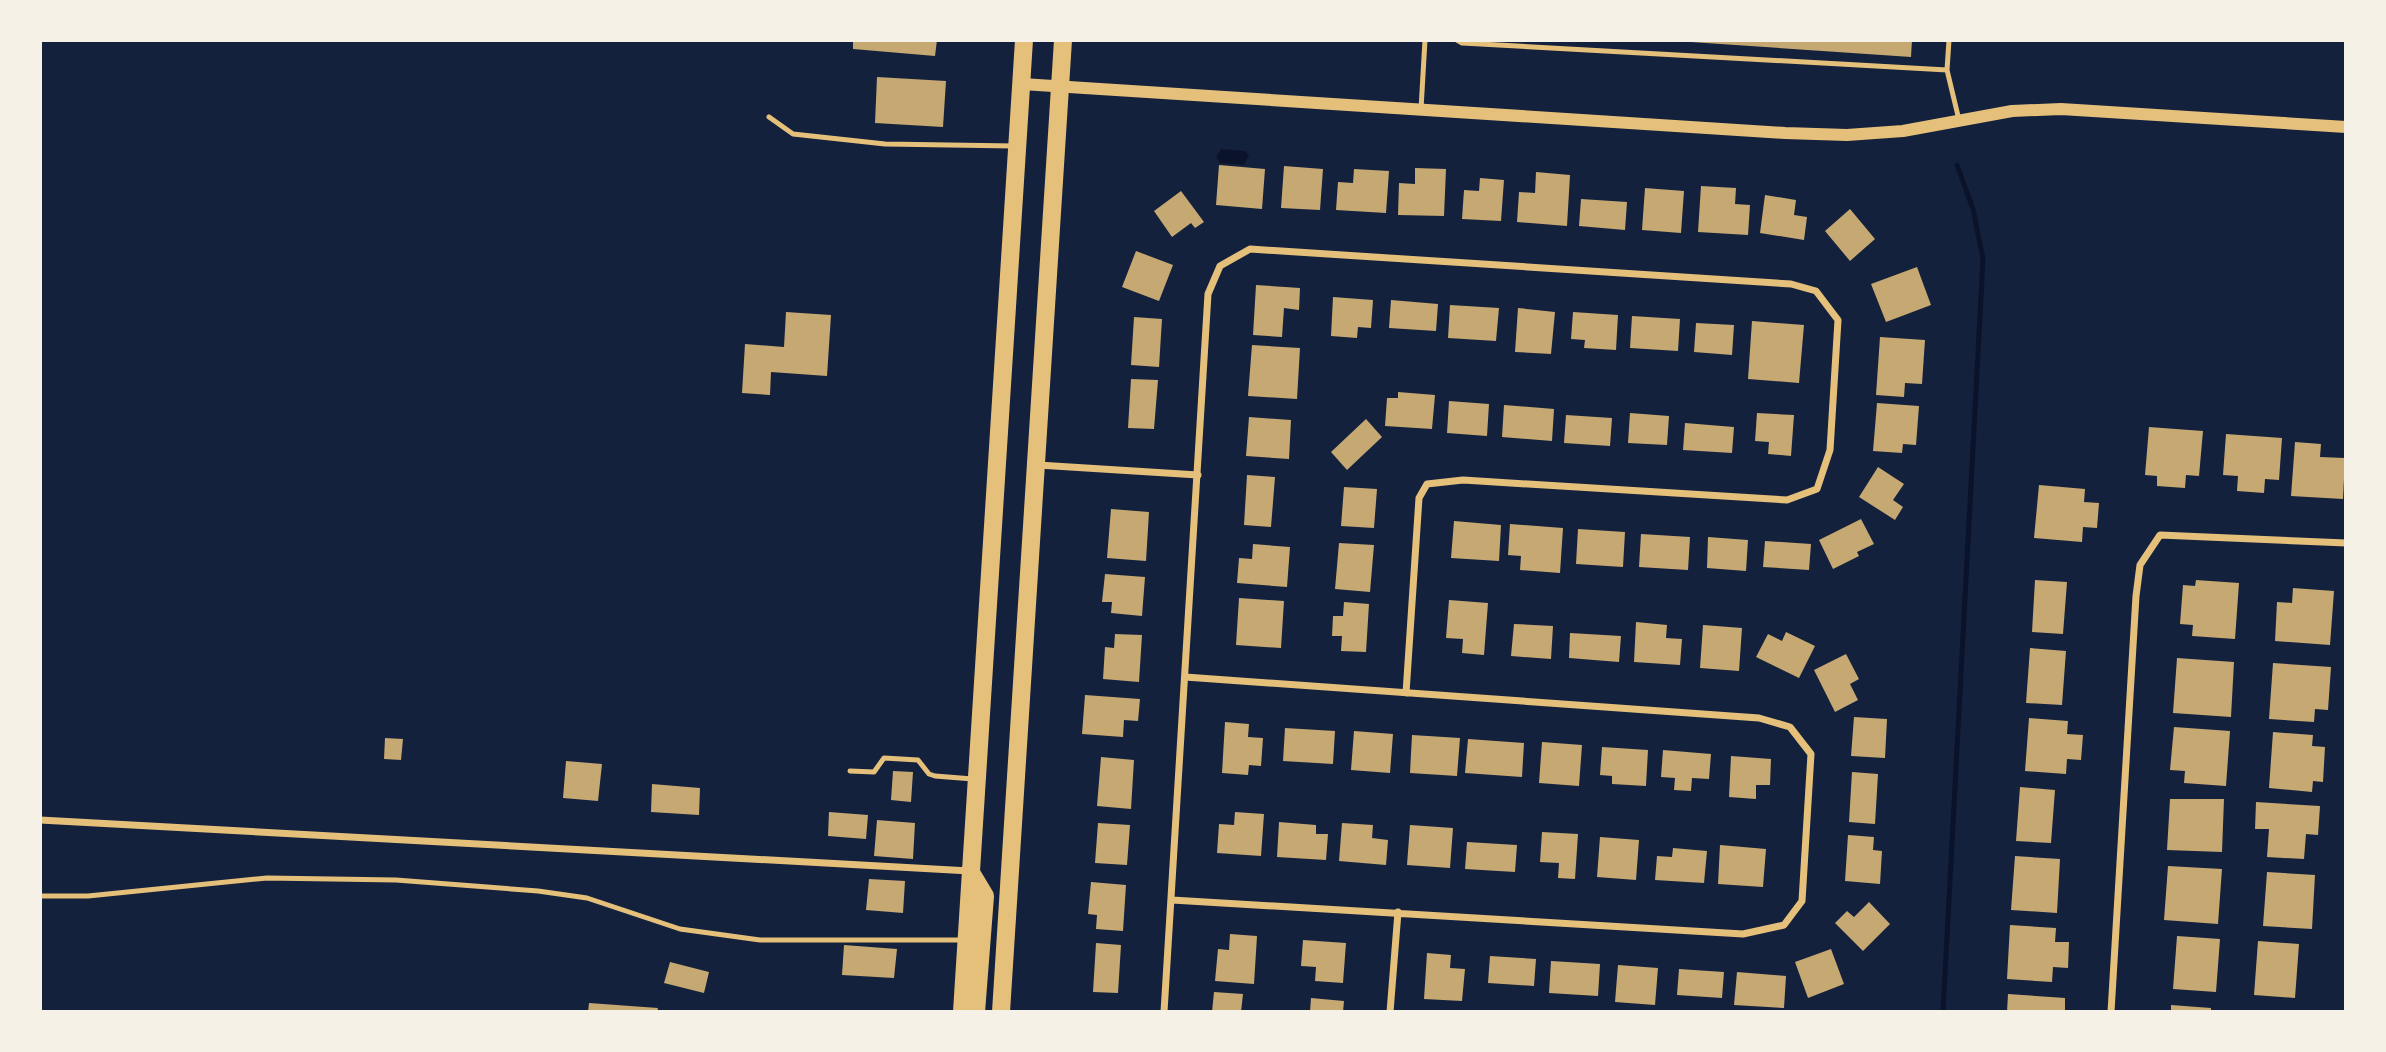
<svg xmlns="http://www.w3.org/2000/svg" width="2386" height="1052" font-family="'Noto Serif',serif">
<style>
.water{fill:#0b132b}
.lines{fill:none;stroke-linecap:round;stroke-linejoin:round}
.stream{stroke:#0b132b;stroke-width:5}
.building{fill:#c6a872}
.service{stroke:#e5c07b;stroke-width:5}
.minor{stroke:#e5c07b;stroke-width:7}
.tertiary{stroke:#e5c07b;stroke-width:12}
.primary{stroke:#e5c07b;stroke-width:18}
</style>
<rect width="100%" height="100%" fill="#14213d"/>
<!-- water -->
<path class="water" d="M1221 149 1245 151 1249 155 1244 165 1220 163 1216 157Z"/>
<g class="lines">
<!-- stream -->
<path class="stream" d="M1943 1012 1983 259 1973 209 1957 165"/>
</g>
<!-- building -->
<path class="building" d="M853 40H937L935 56 853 49Z
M1692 40H1912L1911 57 1691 42Z
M877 77 946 81 943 127 875 123Z
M1219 165 1265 169 1262 209 1216 205Z
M1284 166 1323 169 1320 210 1281 208Z
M1415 168 1446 169 1444 216 1398 215 1399 183 1415 184Z
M1354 169 1389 171 1386 213 1336 210 1338 182 1353 183Z
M1536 172 1570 175 1567 226 1517 222 1519 192 1535 193Z
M1480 178 1504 180 1501 221 1462 219 1464 190 1479 191Z
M1701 186 1736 188 1735 204 1750 205 1748 235 1698 232Z
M1645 188 1684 191 1681 233 1642 230Z
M1181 191 1204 222 1195 228 1191 223 1172 237 1154 211Z
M1765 195 1796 200 1794 215 1807 217 1804 240 1760 233Z
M1581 199 1627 202 1625 230 1579 226Z
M1850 209 1875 239 1850 261 1825 231Z
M1136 251 1173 265 1159 301 1122 287Z
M1917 267 1931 305 1886 322 1871 284Z
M1256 285 1300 288 1299 310 1284 308 1282 337 1253 335Z
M1333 297 1373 300 1371 328 1358 327 1357 338 1331 336Z
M1391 300 1438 304 1436 331 1389 328Z
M1450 305 1499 308 1496 341 1448 338Z
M1518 308 1555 312 1551 354 1515 352Z
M786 312 831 315 827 376 771 372 770 395 742 393 745 344 784 347Z
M1573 312 1618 315 1616 350 1584 348 1585 340 1571 339Z
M1632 316 1680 319 1678 351 1630 348Z
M1134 317 1162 319 1159 367 1131 365Z
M1752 321 1804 325 1799 383 1748 379Z
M1696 323 1734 325 1732 355 1694 352Z
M1880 337 1925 340 1922 384 1905 383 1904 397 1876 395Z
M1252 345 1300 348 1297 399 1248 396Z
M1131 379 1158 380 1154 429 1128 428Z
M1398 392 1435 395 1432 429 1385 426 1387 398H1398Z
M1449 401 1489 404 1487 436 1447 433Z
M1877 403 1919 406 1916 445 1903 444 1902 453 1873 451Z
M1504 405 1554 409 1552 441 1502 437Z
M1630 413 1669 416 1667 445 1628 443Z
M1757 413 1794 415 1791 456 1768 454 1769 442 1755 441Z
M1566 415 1612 418 1610 446 1564 443Z
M1249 417 1291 420 1289 459 1246 456Z
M1366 419 1382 437 1347 470 1331 452Z
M1685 423 1734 427 1732 453 1683 450Z
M2149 427 2203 431 2199 476 2186 475 2185 488 2157 486V476L2145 475Z
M2226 434 2282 438 2279 480 2265 479 2264 493 2237 491 2238 476 2223 475Z
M2295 442 2321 444 2320 457 2345 458 2343 499 2291 496Z
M1878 467 1904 484 1893 500 1903 507 1895 520 1859 497Z
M1247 475 1275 477 1271 527 1244 525Z
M2039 485 2085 489 2084 502 2099 503 2097 528 2083 527 2082 542 2034 538Z
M1344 487 1377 489 1374 528 1341 526Z
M1111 509 1149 512 1146 561 1107 558Z
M1861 519 1874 544 1857 552 1859 556 1833 569 1819 540Z
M1454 521 1501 525 1499 561 1451 558Z
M1510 524 1563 528 1560 573 1520 570 1521 556 1508 555Z
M1578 529 1625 532 1623 567 1576 564Z
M1641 534 1690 537 1688 570 1639 567Z
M1708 537 1748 540 1746 571 1707 568Z
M1765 541 1811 544 1809 570 1763 567Z
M1339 543 1374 545 1370 592 1335 589Z
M1253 544 1290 547 1287 587 1237 583 1239 558 1252 559Z
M1105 574 1145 577 1142 616 1111 613 1112 602H1102Z
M2035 580 2067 582 2063 634 2032 632Z
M2196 580 2239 583 2235 639 2192 636 2193 625 2180 624 2183 585 2195 586Z
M2293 588 2334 591 2330 645 2275 641 2277 602 2292 603Z
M1239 598 1284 601 1281 648 1236 645Z
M1449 600 1488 603 1484 655 1462 653 1463 639 1446 638Z
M1344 602 1369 604 1366 652 1341 651 1342 636H1332L1333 616H1343Z
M1636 622 1667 625 1666 638 1682 639 1680 665 1634 662Z
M1514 624 1553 626 1551 659 1511 656Z
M1703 625 1742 628 1739 671 1700 668Z
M1786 632 1815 646 1799 678 1756 657 1768 634 1782 641Z
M1570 633 1621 636 1619 662 1569 658Z
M1115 634 1142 635 1139 682 1103 679 1105 647 1114 648Z
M2030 648 2066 651 2062 705 2026 703Z
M1846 654 1859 679 1850 684 1858 700 1835 712 1814 670Z
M2177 658 2234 662 2231 717 2173 713Z
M2273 663 2331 667 2328 710 2315 709 2314 722 2269 719Z
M1085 695 1140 699 1138 721 1124 720 1123 737 1082 734Z
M1854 717 1887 719 1885 758 1851 756Z
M2029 718 2068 721 2067 734 2083 735 2081 760 2067 759 2066 774 2025 771Z
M1225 722 1249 724 1248 737 1263 738 1261 766 1249 765 1248 775 1222 773Z
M2174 727 2230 731 2226 786 2184 783 2185 771 2170 770Z
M1285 728 1335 731 1333 764 1283 761Z
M1354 731 1393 734 1390 773 1351 770Z
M2273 732 2313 735 2312 746 2325 747 2323 782 2313 781 2312 792 2269 788Z
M1412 735 1460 738 1457 776 1410 773Z
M385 738 403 739 401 760 384 759Z
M1468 739 1524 743 1522 777 1465 773Z
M1542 742 1582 745 1579 786 1539 783Z
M1602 747 1648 750 1646 786 1612 784V776L1600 775Z
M1663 750 1711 754 1709 779 1692 778 1691 791 1674 790 1675 778 1661 777Z
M1731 756 1771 759 1770 785H1756V799L1729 797Z
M1101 757 1134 760 1131 809 1097 806Z
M566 761 602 764 598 801 563 798Z
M893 771 913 772 911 802 891 800Z
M1852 772 1878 774 1875 824 1849 822Z
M652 784 700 788 699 815 651 812Z
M2020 787 2055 790 2051 843 2016 841Z
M2170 799H2224L2222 852 2167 850Z
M2256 802 2320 806 2318 835 2306 834 2304 859 2267 857 2269 829H2255Z
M829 812 868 815 866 839 828 836Z
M1235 812 1264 814 1261 856 1217 853 1219 824 1234 825Z
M877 820 915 823 913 859 874 856Z
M1279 822 1316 825V834H1328L1326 860 1277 857Z
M1098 823 1130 825 1127 865 1095 863Z
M1342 823 1373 825 1372 838 1388 840 1386 865 1339 861Z
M1410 825 1453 828 1450 868 1407 865Z
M1542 832 1578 834 1575 879 1558 878 1559 863 1540 862Z
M1848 835 1874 837 1873 850 1882 851 1880 884 1845 881Z
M1600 837 1639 840 1636 880 1597 877Z
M1467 842 1517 845 1515 872 1465 869Z
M1720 845 1766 849 1763 887 1718 884Z
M1673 848 1707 851 1704 883 1655 880 1657 856 1672 857Z
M2015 856 2060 859 2057 913 2011 910Z
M2168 866 2222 869 2218 924 2164 920Z
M2267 872 2315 875 2312 929 2263 926Z
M869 879 905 881 903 913 866 910Z
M1091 882 1126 885 1123 931 1096 929 1097 915 1088 914Z
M1869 902 1890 924 1863 951 1835 923 1847 911 1854 917Z
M2010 925 2056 928 2055 942H2069L2068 968 2053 967 2052 982 2007 979Z
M1230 934 1257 936 1254 984 1215 981 1218 949 1229 950Z
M2177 936 2220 939 2216 992 2173 989Z
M1303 940 1346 943 1343 983 1315 981 1316 967 1301 966Z
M2258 941 2299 944 2295 998 2254 995Z
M1096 943 1121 945 1118 993 1093 992Z
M844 945 897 949 894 978 842 975Z
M1831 949 1844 984 1808 998 1795 962Z
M1427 953 1451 955 1450 968 1465 969 1462 1001 1424 999Z
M1490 956 1536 959 1534 986 1488 983Z
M1551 961 1600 964 1598 996 1549 993Z
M670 962 709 972 704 993 664 983Z
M1618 965 1658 968 1655 1005 1615 1002Z
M1679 969 1724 972 1722 998 1677 995Z
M1737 972 1786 976 1784 1008 1734 1005Z
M1214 992 1243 994 1241 1012H1212Z
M2008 994 2065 998V1012H2007Z
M1311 998 1344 1001 1343 1012H1310Z
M589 1003 658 1008 657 1012H588Z
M2171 1005 2211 1008V1012H2171Z"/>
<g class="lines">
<!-- service -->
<path class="service" d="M1457 40 1462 43 1947 70
M1949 40 1947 70 1959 120
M1421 109 1425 40
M769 117 793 134 885 144 1014 146
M850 771 874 772 884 758 918 760 929 774 935 776 973 779
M40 896H88L267 878 396 880 538 891 587 898 680 929 760 940H963"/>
<!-- minor -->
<path class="minor" d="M1038 465 1198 475
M40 820 970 871
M1172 900 1743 934 1784 925 1802 901 1811 754 1790 727 1759 718 1185 677
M1164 1012 1208 294 1220 266 1250 249 1791 284 1816 291 1838 320 1830 450 1817 489 1787 500 1463 480 1427 484 1419 498 1406 693
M1390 1012 1398 912
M2111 1012 2136 596 2140 565 2160 535 2346 543"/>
<!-- tertiary -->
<path class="tertiary" d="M1022 84 1785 133 1847 135 1903 131 2012 111 2061 109 2346 127"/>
<!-- primary -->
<path class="primary" d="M970 871 985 896 976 1012
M962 1012 1024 40
M1001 1012 1063 40"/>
</g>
<!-- border -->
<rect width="2386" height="1052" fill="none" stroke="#f6f1e7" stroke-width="84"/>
</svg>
